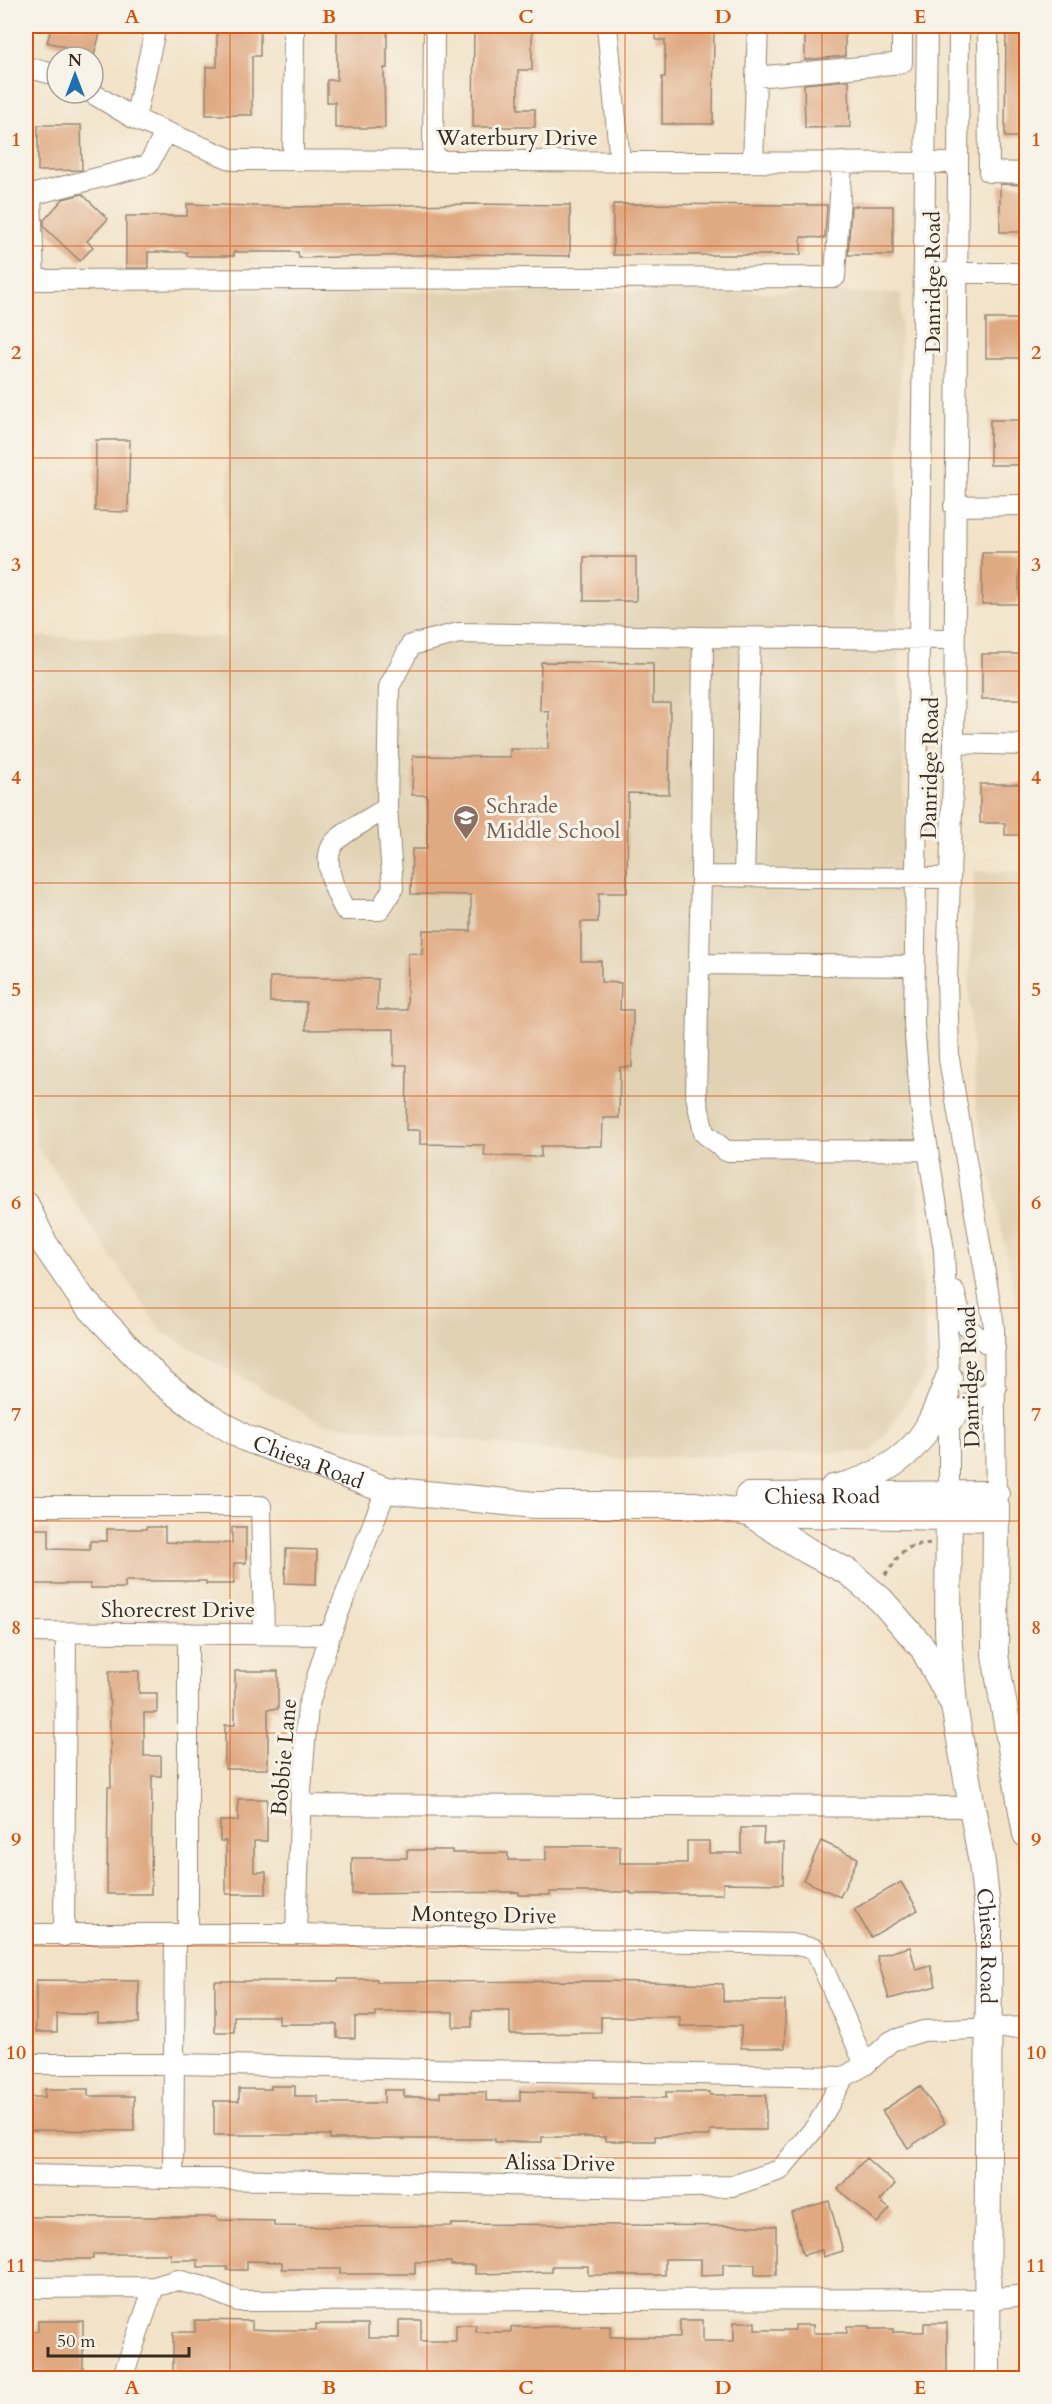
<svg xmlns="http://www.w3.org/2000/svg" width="1052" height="2404" font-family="Cardo,serif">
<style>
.built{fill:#e1d2b4}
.building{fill:#dfa982}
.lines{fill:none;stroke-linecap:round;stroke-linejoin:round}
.minor-casing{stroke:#968672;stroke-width:22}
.major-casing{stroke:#968672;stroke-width:28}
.path{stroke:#968672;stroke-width:4;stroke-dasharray:4.5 4.5;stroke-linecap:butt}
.minor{stroke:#fff;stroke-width:20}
.major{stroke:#fff;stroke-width:26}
.grid{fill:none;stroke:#d7540e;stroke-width:1.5;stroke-opacity:0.55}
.labels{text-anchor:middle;stroke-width:6;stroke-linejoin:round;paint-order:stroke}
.street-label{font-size:22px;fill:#3b2a1e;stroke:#f7f3e8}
.education-label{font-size:22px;fill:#785e54;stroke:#f7f3e8;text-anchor:start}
.neatline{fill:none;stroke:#d7540e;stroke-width:2}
.grid-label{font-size:20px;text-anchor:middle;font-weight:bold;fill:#d7540e}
</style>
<rect width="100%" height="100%" fill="#f7f3e8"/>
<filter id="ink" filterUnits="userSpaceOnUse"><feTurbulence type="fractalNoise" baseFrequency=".0167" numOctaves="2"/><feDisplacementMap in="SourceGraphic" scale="12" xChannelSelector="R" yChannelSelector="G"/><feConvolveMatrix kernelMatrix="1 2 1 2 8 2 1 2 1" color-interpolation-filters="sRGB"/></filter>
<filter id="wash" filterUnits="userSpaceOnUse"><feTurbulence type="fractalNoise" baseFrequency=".008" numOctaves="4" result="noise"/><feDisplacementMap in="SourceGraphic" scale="24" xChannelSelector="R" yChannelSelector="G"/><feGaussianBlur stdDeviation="1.35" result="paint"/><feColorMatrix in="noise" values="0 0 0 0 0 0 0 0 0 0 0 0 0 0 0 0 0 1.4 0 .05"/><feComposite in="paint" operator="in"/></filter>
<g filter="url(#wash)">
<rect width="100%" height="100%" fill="#f2e2c7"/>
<!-- built -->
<path class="built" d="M231 291 901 293 897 611 926 1373 873 1451 617 1459 321 1423 162 1332 36 1144 26 1045V637H225Z
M974 871 1026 872V1574H1024L1020 1318 976 1107 969 989Z"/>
<g id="blocks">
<!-- building -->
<path class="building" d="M52 26H102L94 55 47 42Z
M217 26H260V56H252V115H206V67H217Z
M337 26H387V68H384L385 128H335V102H327V80H337Z
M474 26H532V70H518V109H535V127H473Z
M656 26H714L713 124H662V77H665V40H656Z
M805 26H845V56L805 60Z
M1006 26H1026V137H1005Z
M849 80 850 127 805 128 804 84Z
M38 125H81L82 170 38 171Z
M1000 184 1026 185V232H1000Z
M82 194 108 219 87 241 93 247 80 261 44 227V220L63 199Z
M187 204 287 207 468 204 570 205V256L457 254 299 258 298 252H234V256H187V252H148V268H126V216H187Z
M613 204 827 205 825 238 801 237V255H613Z
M851 206H893V255H848Z
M986 319H1026V358H986Z
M990 420H1026V465H990Z
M96 440H130L128 512 95 511Z
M982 553H1019V604H982Z
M584 557H636V601H584Z
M982 654H1026V699H982Z
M541 662 653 663V703H670L669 794 628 793 627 893H599L598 922H581V961H601V982L621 983 620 1010H633L632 1067H620L619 1118H603L602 1146H541V1157L484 1156 485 1145 420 1144V1130H406L407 1065H394V1029L306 1030V1002H270V977L378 979 377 1010H407L408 953 422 954 423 930 471 931V895L411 894 412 849H427V795H412L413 756 510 757V749H548L549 712 540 711Z
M980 784H1026V835H1005V823H980Z
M146 1527H165V1542L186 1543H232V1527H246V1563H234V1584H206V1581H125V1588H90V1584H32L33 1529H49V1549L90 1550V1541H107V1529H146Z
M286 1549 317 1550 316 1584 285 1583Z
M109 1671H139V1693H157V1713H144V1756H161V1776H152L151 1894H107L108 1787H111Z
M235 1671H278V1709H268V1769H225V1725H235Z
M238 1799H267V1841H254V1872H266V1894H226V1841H220V1821H238Z
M741 1828H764L763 1843H784L783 1884 723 1883V1894H631V1892H550V1895H519V1892L352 1894V1858H407V1850H452V1853H508V1860H546V1846H620V1863H687V1841H709V1853H741Z
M821 1841 858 1858 840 1897 803 1880Z
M901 1882 918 1910 871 1937 854 1909Z
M910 1947 916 1970 931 1966 936 1986 889 1999 877 1956Z
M338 1979H377V1982L601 1981 723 1984V2001H785V2048H741V2026H680V2017H601V2033L510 2034V2011H472V2027H453V2012H376V2017H355V2038H337V2024H279V2016H234V2032H215V1981H338Z
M36 1980 139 1981V2023H98V2014H57V2032H36Z
M271 2086H295V2096H318V2103H384V2090H404V2097H440V2092H486V2101H520V2091L593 2093V2098H666V2092H710V2095H766V2130H710V2136H655V2141H605V2137H542V2142H495V2139H330V2135H214V2101H239V2089H271Z
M920 2086 945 2123 908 2148 882 2111Z
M45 2089H88V2096H134V2131L26 2130V2097H45Z
M866 2158 895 2184 880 2201 890 2209 877 2223 838 2189Z
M829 2201 843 2251 823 2257 822 2250 803 2255 791 2212Z
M26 2217H217V2220L274 2221V2226L329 2227 451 2226V2224L776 2226V2275H755V2264H723V2275L701 2276V2259H665V2275H588V2266H552V2272L475 2274V2265H451V2262H415V2274H340V2269H282V2262L247 2261V2270H227V2267H198V2260H171V2254H93V2259H26Z
M195 2320 252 2321V2329L270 2330H316V2324H368V2338H399V2320H421V2341H456V2325H476V2332H511V2327L610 2326V2337H680V2320H703V2341H734V2322H755V2330H795V2325H813V2333H847V2326H869V2329H893V2332H924V2323H947V2377L847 2374 680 2376 623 2375V2373H173V2332H195Z
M38 2321H83V2374H38V2371H26V2331H38Z"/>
</g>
</g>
<g filter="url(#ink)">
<use href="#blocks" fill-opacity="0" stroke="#968672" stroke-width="1.5"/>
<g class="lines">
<defs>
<path id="minor" d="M607 26 620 162
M927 26 914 1024 921 1107 944 1250 949 1377V1495
M959 26 954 743 947 979 949 1059 994 1326 996 1507
M988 26 989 172 1026 173
M26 67 57 75
M756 77 902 63V26
M92 93 135 119 233 160 957 163
M135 119 156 26
M166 132 148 165 31 195 34 280 835 277 842 162
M293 160 294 26
M433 161 434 26
M753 162 758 26
M924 273H1026
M954 506 1026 505
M954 743 1026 745
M387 808C371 818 352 827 338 839 318 855 335 892 345 910H380L393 888 387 808 389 687 411 645 459 633 703 637
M701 876 703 637 954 639
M744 877 750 638
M699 964 696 1096 704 1133 726 1151 927 1150
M914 966 699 964 701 876 950 878
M954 1291C962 1323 965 1331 995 1348
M949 1425C962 1408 976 1398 996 1389
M26 1506H261L264 1634
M26 1632 330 1635
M188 1633V1935
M301 1805 973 1807
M26 1934H296L791 1944 815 1949 865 2065
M296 1934 301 1789 308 1707 330 1635 386 1490
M64 1936 66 1633
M26 2064H174L844 2077
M26 2175 650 2188 732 2186 780 2170 818 2124 844 2077 865 2065 891 2041 923 2031 1026 2027
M173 2177 175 1936
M26 2288 154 2287 177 2280 204 2287 238 2301 988 2299 1026 2295
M124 2378V2373L154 2287"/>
<g id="major">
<path id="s1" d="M26 1205 45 1245 83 1300 159 1380 200 1411 245 1438 386 1490 535 1505H695L749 1513 996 1518"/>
<path d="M833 1488C872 1481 913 1458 931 1421 938 1407 943 1392 949 1377"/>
<path id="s2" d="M949 1495 948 1632 954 1706 982 1863 989 1928 987 2378"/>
<path id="s3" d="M748 1496 996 1494"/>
<path d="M996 1507 995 1655 1026 1834"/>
<path d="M749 1513 808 1551 848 1572 881 1600 923 1648 950 1698"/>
</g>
</defs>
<!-- minor casing -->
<use href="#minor" class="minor-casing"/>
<!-- major casing -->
<use href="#major" class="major-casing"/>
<!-- path -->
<path class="path" d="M885 1575C901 1555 902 1544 930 1544"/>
<!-- minor -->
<use href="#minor" class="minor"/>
<!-- major -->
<use href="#major" class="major"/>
</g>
</g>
<!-- grid -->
<path class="grid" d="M230 26V2378M427 26V2378M625 26V2378M822 26V2378M26 246H1026M26 458H1026M26 671H1026M26 883H1026M26 1096H1026M26 1308H1026M26 1521H1026M26 1733H1026M26 1946H1026M26 2158H1026"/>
<!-- icons -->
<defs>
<symbol id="school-pin" viewBox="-11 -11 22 30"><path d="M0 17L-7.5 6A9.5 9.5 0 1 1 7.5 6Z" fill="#8d6e63" stroke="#f7f3e8"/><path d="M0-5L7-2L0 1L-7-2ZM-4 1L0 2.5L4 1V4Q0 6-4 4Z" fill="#fff"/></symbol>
</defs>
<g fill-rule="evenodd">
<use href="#school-pin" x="451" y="803" width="30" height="40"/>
</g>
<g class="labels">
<!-- street labels -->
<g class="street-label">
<text x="517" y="145">Waterbury Drive</text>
<text transform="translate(932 282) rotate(-90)" y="8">Danridge Road</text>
<text transform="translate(929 768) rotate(-89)" y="8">Danridge Road</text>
<text transform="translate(969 1377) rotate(-92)" y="8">Danridge Road</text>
<text dy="8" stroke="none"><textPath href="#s1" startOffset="393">Chiesa Road</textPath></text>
<text dy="8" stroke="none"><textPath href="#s3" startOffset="74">Chiesa Road</textPath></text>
<text x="178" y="1617">Shorecrest Drive</text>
<text transform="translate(283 1757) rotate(-85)" y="8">Bobbie Lane</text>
<text transform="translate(484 1914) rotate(1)" y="8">Montego Drive</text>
<text dy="8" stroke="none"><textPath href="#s2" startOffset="454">Chiesa Road</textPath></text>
<text transform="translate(560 2162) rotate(1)" y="8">Alissa Drive</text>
</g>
<!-- education labels -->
<g class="education-label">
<text x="486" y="813">Schrade<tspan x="486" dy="25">Middle School</tspan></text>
</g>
</g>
<!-- margin -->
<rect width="1052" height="2404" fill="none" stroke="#f7f3e8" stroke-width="66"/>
<!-- north arrow -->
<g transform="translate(75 75)"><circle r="28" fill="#f7f3e8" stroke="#aca397" stroke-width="1.5"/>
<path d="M0-4.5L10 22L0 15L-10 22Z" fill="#1f6fb2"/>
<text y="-9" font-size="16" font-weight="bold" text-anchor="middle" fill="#3b2a1e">N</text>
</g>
<!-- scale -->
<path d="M48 2347v9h141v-9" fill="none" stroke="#3b2a1e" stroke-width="3"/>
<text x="57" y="2347" font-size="18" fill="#3b2a1e" stroke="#f7f3e8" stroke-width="4.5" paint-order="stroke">50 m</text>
<rect x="33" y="33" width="986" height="2338" class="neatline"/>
<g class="grid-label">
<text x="132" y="23">A</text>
<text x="329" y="23">B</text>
<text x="526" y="23">C</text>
<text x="723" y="23">D</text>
<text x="920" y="23">E</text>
<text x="16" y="146">1</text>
<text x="1036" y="146">1</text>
<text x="16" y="359">2</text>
<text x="1036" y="359">2</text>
<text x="16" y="571">3</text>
<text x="1036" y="571">3</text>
<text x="16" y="784">4</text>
<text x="1036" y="784">4</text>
<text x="16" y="996">5</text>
<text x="1036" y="996">5</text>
<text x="16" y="1209">6</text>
<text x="1036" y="1209">6</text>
<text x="16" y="1421">7</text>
<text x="1036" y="1421">7</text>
<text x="16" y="1634">8</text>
<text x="1036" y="1634">8</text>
<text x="16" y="1846">9</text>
<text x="1036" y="1846">9</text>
<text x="16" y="2059">10</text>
<text x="1036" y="2059">10</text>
<text x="16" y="2272">11</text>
<text x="1036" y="2272">11</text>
<text x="132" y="2394">A</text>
<text x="329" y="2394">B</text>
<text x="526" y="2394">C</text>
<text x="723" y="2394">D</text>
<text x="920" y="2394">E</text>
</g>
</svg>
